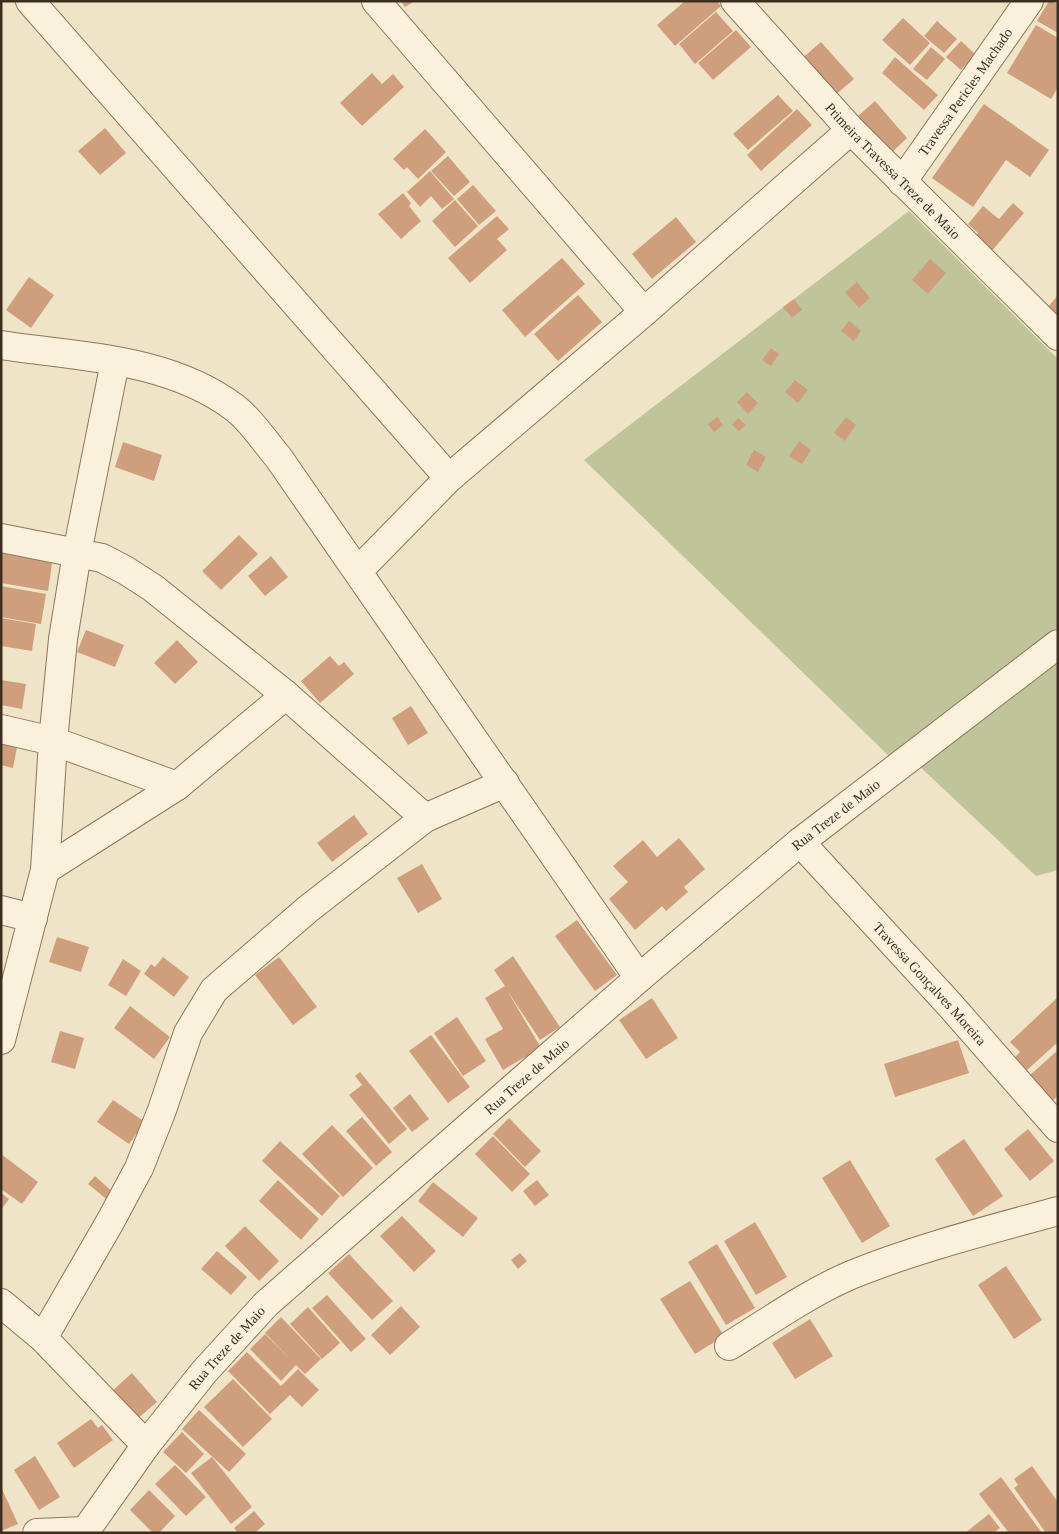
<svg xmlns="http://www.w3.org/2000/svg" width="1059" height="1534" font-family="Georgia,serif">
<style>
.cemetery{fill:#bfc49a}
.building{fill:#cf9f7d}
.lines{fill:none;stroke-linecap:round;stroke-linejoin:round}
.minor-casing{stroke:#8d765c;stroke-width:30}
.minor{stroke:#faf1dc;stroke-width:28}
.labels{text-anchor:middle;stroke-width:4.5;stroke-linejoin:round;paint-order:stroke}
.street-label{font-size:14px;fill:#3d2e20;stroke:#f7eed8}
</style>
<rect width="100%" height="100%" fill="#f0e4c8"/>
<!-- cemetery -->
<path class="cemetery" d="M909 211 1058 359V627L894 761 584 460Z
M1058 662V870L1036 876 917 764Z"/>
<!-- building -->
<path class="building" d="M401 1H415L405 7Z
M685 1H717L721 6 675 46 657 25Z
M1049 1 1058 4V33L1037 21Z
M716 12 733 31 695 64 679 44Z
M903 18 930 43 910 65 882 40Z
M937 21 957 39 944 53 924 36Z
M1036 25 1058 38V87L1051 99 1007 73Z
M736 30 751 47 713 80 698 63Z
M961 41 975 54 961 70 946 57Z
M821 42 854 79 833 97 800 60Z
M931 47 945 59 927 80 913 69Z
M895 57 938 95 924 110 882 73Z
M372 73 382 84 393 74 404 87 362 126 340 103Z
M778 95 793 111 748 150 733 134Z
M875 101 907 138 889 155 857 117Z
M984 104 1049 150 1030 177 1006 160 973 207 932 178Z
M797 109 812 125 761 171 747 155Z
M105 128 126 153 100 175 78 151Z
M425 129 446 152 418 179 407 167 404 170 393 159Z
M448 156 470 182 454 196 431 171Z
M430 171 454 199 442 209 431 196 420 207 407 192Z
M473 185 496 211 479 225 457 199Z
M403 193 411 203 409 206 421 221 401 239 378 214Z
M455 200 478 226 455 247 432 221Z
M1013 203 1024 213 990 253 973 239 978 233 968 224 983 206 999 219Z
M497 216 509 229 497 239 507 250 470 283 448 258Z
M676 217 696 242 652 279 632 254Z
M562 258 585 284 525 337 502 310Z
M930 259 946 273 928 294 912 280Z
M29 277 54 295 31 328 6 310Z
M857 282 870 298 859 308 845 292Z
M578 295 602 322 558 361 534 334Z
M1058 295V315L1048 307Z
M794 299 802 310 792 318 783 307Z
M849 321 861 331 854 341 841 331Z
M771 348 779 354 771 366 762 360Z
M795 380 808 390 798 403 785 392Z
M747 392 758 403 748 414 737 402Z
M717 417 723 425 714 432 708 424Z
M846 417 856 425 845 441 834 433Z
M738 418 746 425 739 431 732 425Z
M799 441 811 450 802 464 789 456Z
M123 442 162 455 154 481 115 467Z
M754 450 766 457 758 472 746 465Z
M239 535 258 554 221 590 202 571Z
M1 550 53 557 48 591 1 583Z
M271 556 288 577 265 596 248 576Z
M1 586 46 594 41 624 1 617Z
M1 618 36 624 32 651 1 646Z
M86 630 124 645 115 667 77 652Z
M177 640 198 662 175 684 154 663Z
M330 656 339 666 344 662 354 674 320 703 301 681Z
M1 680 26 684 22 709 1 705Z
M411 706 428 733 408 745 392 718Z
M1 739 18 742 13 768 1 765Z
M354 815 368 834 332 862 317 843Z
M679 838 705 869 684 887 688 892 666 911 662 906 635 930 609 899 628 882 613 866 643 840 657 857Z
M422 864 442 899 418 913 397 878Z
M577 920 617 975 595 991 555 936Z
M57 937 89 947 81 972 49 962Z
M513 956 560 1027 540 1040 507 990 541 1048 503 1070 485 1039 503 1029 485 998 505 986 494 970Z
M163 957 189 977 174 997 144 974 151 964 155 967Z
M279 957 317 1007 293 1025 255 975Z
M123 959 141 971 126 996 108 985Z
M1058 997V1042L1027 1070 1015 1057 1020 1052 1010 1042Z
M652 998 678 1038 646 1059 619 1020Z
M130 1006 170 1037 154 1059 114 1028Z
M457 1017 486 1061 463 1076 434 1033Z
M60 1031 84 1038 75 1069 51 1062Z
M431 1035 470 1087 448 1103 409 1051Z
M958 1040 969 1073 895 1097 884 1064Z
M1058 1050V1096L1052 1101 1029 1076Z
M360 1072 407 1129 389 1144 349 1095 362 1085 355 1076Z
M410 1094 429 1119 412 1132 393 1108Z
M113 1100 145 1122 129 1144 97 1122Z
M362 1117 392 1152 376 1166 346 1131Z
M509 1118 541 1151 525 1167 493 1134Z
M332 1125 373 1168 343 1197 302 1154Z
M1028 1129 1054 1161 1030 1181 1004 1149Z
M493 1136 530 1174 512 1192 475 1154Z
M964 1139 1003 1196 973 1216 935 1159Z
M280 1141 340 1196 322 1216 262 1161Z
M1 1154 38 1182 22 1204 1 1189Z
M850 1160 890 1226 862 1243 822 1178Z
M95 1176 116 1195 110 1202 88 1184Z
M278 1180 319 1219 301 1240 259 1201Z
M537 1180 549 1195 535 1206 523 1191Z
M433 1182 478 1218 463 1237 418 1201Z
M1 1193 9 1199 1 1210Z
M402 1216 436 1251 414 1272 380 1236Z
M755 1222 787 1277 756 1295 724 1241Z
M245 1226 279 1261 259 1281 225 1246Z
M717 1244 755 1308 726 1325 688 1262Z
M217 1251 247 1277 231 1295 201 1269Z
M520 1253 527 1261 518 1269 511 1260Z
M349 1254 393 1301 372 1320 328 1273Z
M1006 1266 1042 1320 1014 1339 978 1285Z
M690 1281 724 1336 695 1354 660 1299Z
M327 1295 366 1339 351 1352 312 1308Z
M401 1306 420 1327 390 1355 371 1335Z
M308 1307 340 1343 322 1359 290 1324Z
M281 1317 321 1359 305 1374 296 1365 281 1381 250 1349 265 1334 290 1359 265 1333Z
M810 1319 833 1356 795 1379 772 1343Z
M247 1352 281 1386 298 1369 319 1390 302 1407 290 1395 270 1414 228 1371Z
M132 1373 157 1402 137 1419 112 1391Z
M233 1379 272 1419 243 1447 204 1407Z
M199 1410 246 1454 229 1472 182 1429Z
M91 1419 98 1428 102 1425 113 1440 74 1468 57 1443Z
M182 1432 204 1454 186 1473 163 1452Z
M35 1456 60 1497 39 1510 14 1470Z
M212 1457 252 1507 231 1524 191 1473Z
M175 1465 206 1497 186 1516 155 1484Z
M1032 1466 1058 1502V1533H1046L1014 1488 1018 1485 1014 1479Z
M1001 1477 1042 1533H1009L979 1494Z
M1 1487 18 1524 1 1531Z
M149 1490 175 1516 159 1533H153L130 1510Z
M254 1511 265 1524 255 1533H238L234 1528Z
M989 1514 1000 1528 993 1533H965Z"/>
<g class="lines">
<defs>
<g id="minor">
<path d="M30 1 449 478"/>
<path d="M376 1 644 312"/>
<path id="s1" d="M735 1 851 130 1058 336"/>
<path id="s2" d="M902 182 1029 1"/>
<path d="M1 345C80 357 169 358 235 408 252 421 265 442 278 457L639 978"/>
<path d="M1 538 102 558 125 570 153 588 286 695 425 818"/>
<path d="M358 571 449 478 644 312 851 130"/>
<path d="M1 729 53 741 177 786 286 695"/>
<path id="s3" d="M800 842 950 1005 1058 1128"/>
<path d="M45 870 177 786"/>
<path d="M1 910 33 918"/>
<path d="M1 1040 45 870 53 741 63 639 77 553 115 362"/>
<path d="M1 1303 43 1338 146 1445"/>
<path d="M43 1338 110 1222 139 1168 162 1110 188 1033 214 990 308 909 425 818 505 783"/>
<path d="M729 1346C768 1322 809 1293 851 1275 917 1248 989 1230 1058 1211"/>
<path d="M37 1533 85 1531"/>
<path id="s4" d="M84 1533 146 1445 204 1372 266 1304 639 978 800 842 1058 644"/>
</g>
</defs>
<!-- minor casing -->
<use href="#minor" class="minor-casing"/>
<!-- minor -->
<use href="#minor" class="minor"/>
</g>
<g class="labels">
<!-- street labels -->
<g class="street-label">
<text dy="5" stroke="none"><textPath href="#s2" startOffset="110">Travessa Pericles Machado</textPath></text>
<text dy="5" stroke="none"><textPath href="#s1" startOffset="232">Primeira Travessa Treze de Maio</textPath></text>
<text dy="5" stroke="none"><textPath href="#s4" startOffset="1044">Rua Treze de Maio</textPath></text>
<text dy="5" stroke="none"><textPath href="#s3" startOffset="192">Travessa Gonçalves Moreira</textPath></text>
<text dy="5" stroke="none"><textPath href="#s4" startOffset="639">Rua Treze de Maio</textPath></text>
<text dy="5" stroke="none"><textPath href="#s4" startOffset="234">Rua Treze de Maio</textPath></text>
</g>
</g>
<!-- border -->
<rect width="1059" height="1534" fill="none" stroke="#3d2e20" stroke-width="5"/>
</svg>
